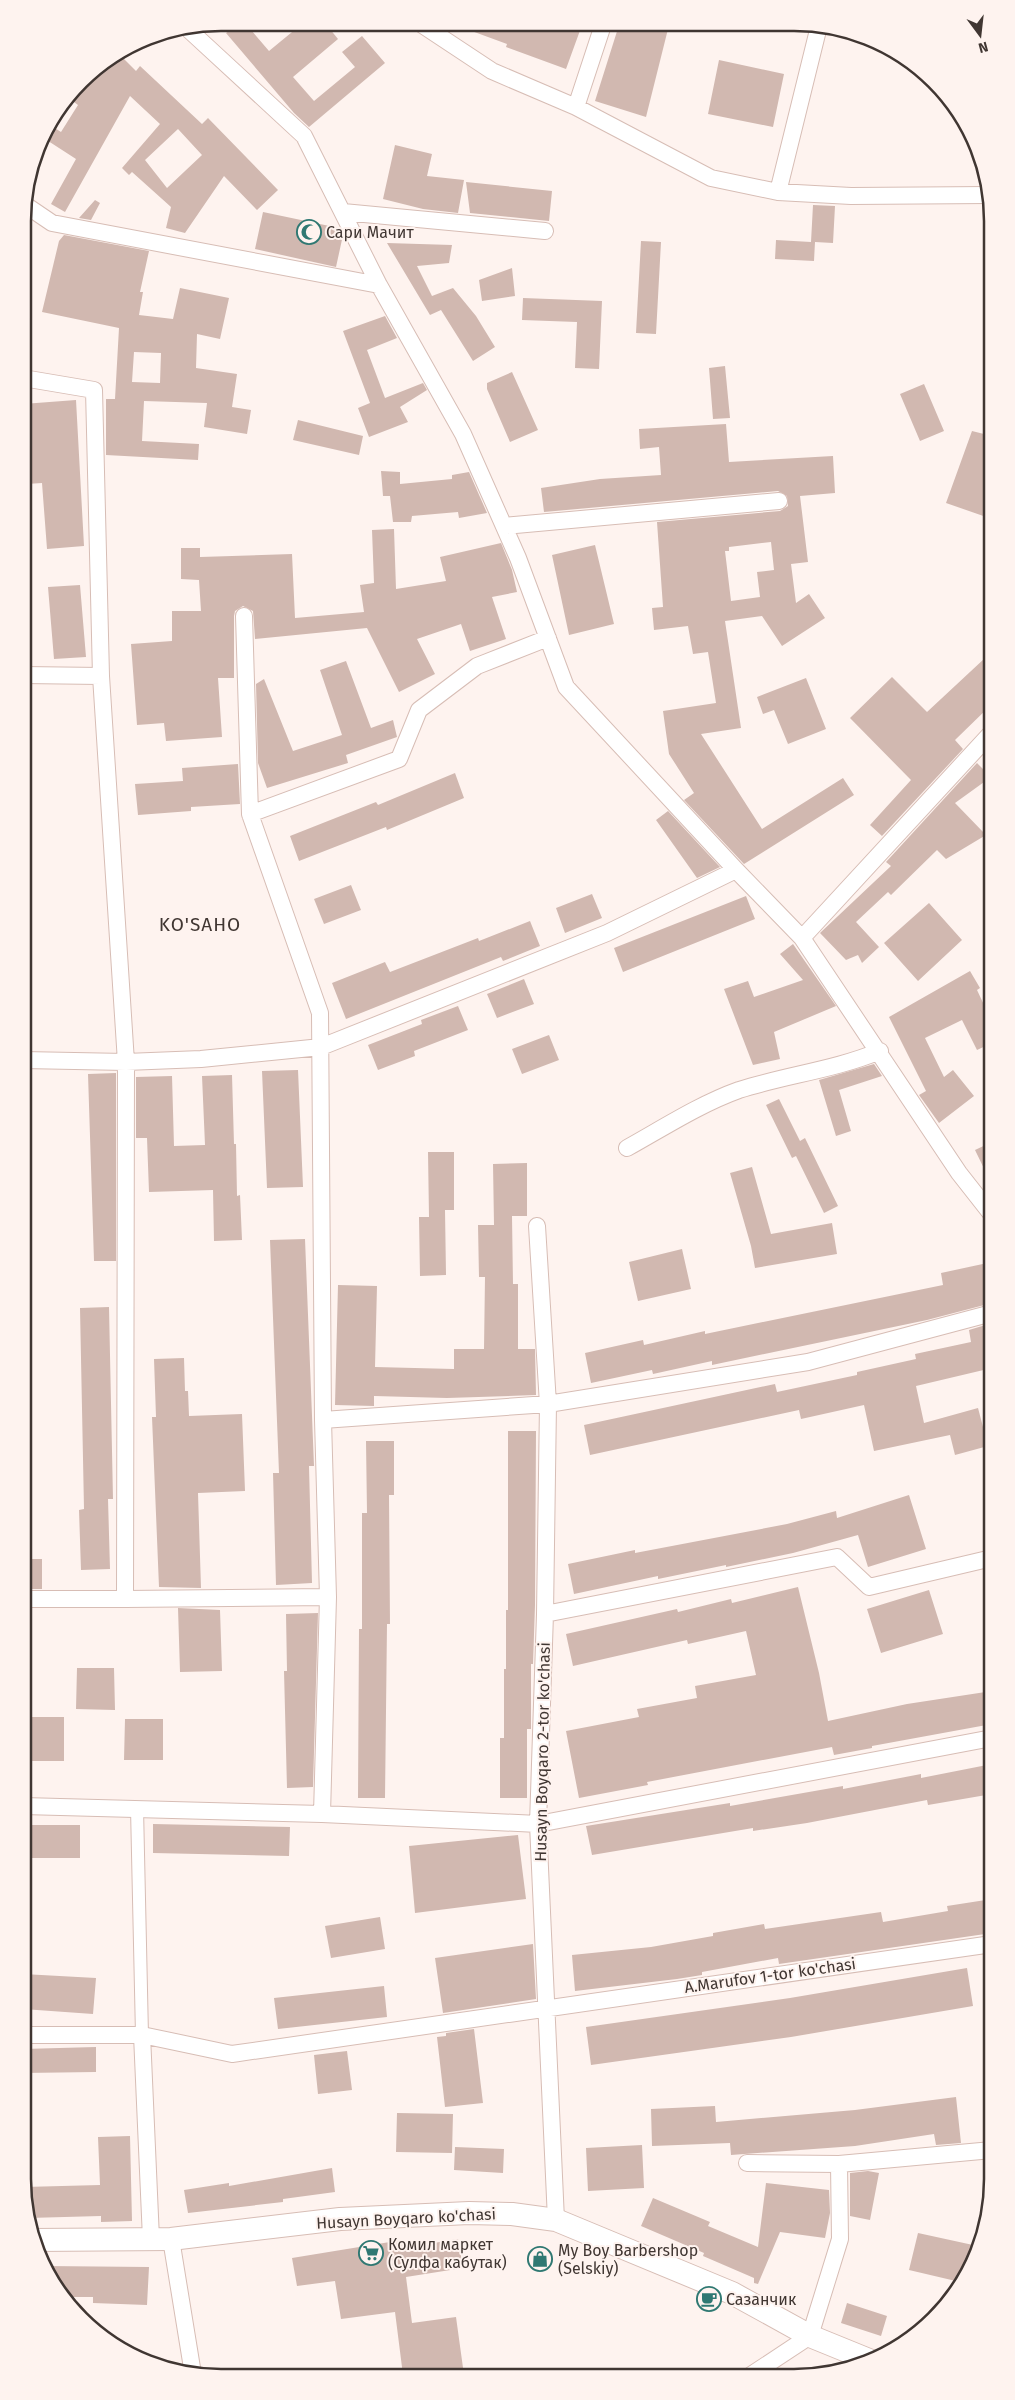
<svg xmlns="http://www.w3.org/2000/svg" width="1015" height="2400" font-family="'Fira Sans',sans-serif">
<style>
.building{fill:#d1b8b0;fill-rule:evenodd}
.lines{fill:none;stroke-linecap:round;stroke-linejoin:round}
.pedestrian-casing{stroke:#d7bdb5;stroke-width:14}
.minor-casing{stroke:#d7bdb5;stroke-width:18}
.secondary-casing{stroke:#d7bdb5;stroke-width:24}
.pedestrian{stroke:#fff;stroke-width:12}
.minor{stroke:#fff;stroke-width:16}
.secondary{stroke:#fff;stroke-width:22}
.labels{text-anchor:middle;stroke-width:4;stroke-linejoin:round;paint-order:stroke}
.poi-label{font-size:16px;fill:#403632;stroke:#fef3ef;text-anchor:start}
.street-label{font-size:16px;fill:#403632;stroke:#fef3ef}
.quarter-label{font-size:19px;letter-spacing:1px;fill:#403632;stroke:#fef3ef}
.rim{fill:none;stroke:#403632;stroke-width:2.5}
</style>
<rect width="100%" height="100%" fill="#fef3ef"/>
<!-- building -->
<path class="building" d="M220 23H245L269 51 303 23H325L338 39 293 77 314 101 355 67 342 52 362 36 385 63 309 127 294 113 226 33 229 31Z
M459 24 552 25H582L566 69 506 47 507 44 458 26Z
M619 25H669L646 117 595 101Z
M119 54 136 71 140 66 202 124 208 118 278 190 257 210 224 176 185 233 166 228 171 207 132 172 129 175 122 168 160 124 130 96 65 212 51 204 76 159 42 137 43 133 50 125 61 132 78 105 70 99 90 72ZM178 129 202 155 167 188 145 160Z
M719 60 784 74 773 127 708 114Z
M395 145 432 154 427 176 464 180 458 213 423 209 383 199Z
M466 182 552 191 549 221 470 213Z
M95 200 100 203 91 220 79 218Z
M813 205 835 206 833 243 815 242 814 261 775 259 776 240 811 242Z
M263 212 339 228 343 235 336 267 255 249Z
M64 235 149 251 140 292H143L139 315 173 319 180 288 229 298 220 339 197 334 196 368 237 374 232 407 251 410 247 434 204 427 207 403 144 401 142 441 199 444 198 460 106 455V399H115L119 328 42 312 59 241ZM134 352 161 353 160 383 132 382Z
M641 241 661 242 656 334 636 333Z
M387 243 452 245 449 263 417 266 432 296 453 288 476 316 495 347 473 361 441 310 430 315Z
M512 268 515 296 482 301 479 280Z
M523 298 602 301 599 369 575 368 577 322 522 320Z
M385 316 397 338 367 350 385 398 423 383 427 390 400 407 408 422 369 437 358 408 370 403 343 331Z
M725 366 730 418 713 419 709 368Z
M512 372 538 430 510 442 487 389V383Z
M924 384 944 431 920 441 900 394Z
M76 400 84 546 47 549 42 483 27 484 23 404Z
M298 420 363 436 359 455 293 440Z
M726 424 729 462 833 456 835 493 800 496 808 562 791 564 796 603 809 594 825 618 782 646 762 616 725 621 741 728 701 734 762 829 843 778 854 795 744 864 684 800 694 793 669 754 663 711 716 703 708 652 693 654 688 626 654 630 652 608 663 607 657 522 780 511 788 506 787 496 778 491 544 512 541 488 600 479 661 475 659 447 640 449 639 429ZM771 542 774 570 757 572 760 597 731 601 725 551H729V547Z
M972 431 992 436V519L946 503Z
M381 471 400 472V484L452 479V475L469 472 487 513 459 518 458 512 412 516 411 522H393L390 496H383Z
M394 529 396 589 446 581 440 557 501 543 512 570 517 592 492 597 506 639 470 651 461 624 417 639 435 674 399 692 367 628 255 639 253 611 243 606 235 611 234 616V678H218L222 737 166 741 164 723 137 725 131 644 172 641V611H201L199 580 181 579V548H200V557L292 554 295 618 364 612 360 585 374 583 372 530Z
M595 545 614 624 569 635 552 555Z
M80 585 86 657 54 659 48 587Z
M985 658 992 666V704L955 740 963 749 882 836 870 825 911 780 850 718 892 677 927 712Z
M346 661 371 728 393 720 397 737 346 755 348 763 267 788 258 763 256 684 264 679 293 751 342 735 320 670Z
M806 678 826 729 788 744 774 710 763 714 757 697Z
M977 763 991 777 955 803 986 835 946 859 937 850 891 895 888 892 856 922 879 947 862 963 858 955 846 960 820 933 891 866 886 862Z
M238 764 240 804 191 807V811L138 815 135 784 183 781 182 768Z
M455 773 464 798 387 830 386 827 299 861 290 836 376 802 378 805Z
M668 811 720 867 697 878 656 820Z
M351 885 361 910 324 924 314 899Z
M592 894 602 918 565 933 556 908Z
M746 896 755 919 623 972 614 948Z
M929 903 962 940 918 981 884 943Z
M530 921 540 946 503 961 501 957 346 1019 332 983 385 962 390 972 478 938 479 941Z
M793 944 836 1006 774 1032 780 1059 753 1065 724 989 748 981 754 997 803 980 780 954Z
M970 971 980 988 977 990 992 1022V1043L977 1050 962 1020 925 1038 944 1077 953 1070 974 1096 939 1123 919 1095 926 1091 889 1017Z
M524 979 534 1004 497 1018 487 994Z
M458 1006 468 1030 414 1051 415 1056 378 1070 368 1045 422 1024 421 1020Z
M549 1035 559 1060 522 1074 512 1049Z
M874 1064 882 1076 839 1090 851 1131 836 1136 819 1080Z
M298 1070 303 1187 267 1188 262 1071Z
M116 1073V1261H94L88 1074Z
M232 1075 234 1144H236L237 1196 240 1195 242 1240 214 1241 213 1190 149 1192 147 1138H136V1077L172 1076 174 1146 205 1145 202 1076Z
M779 1099 800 1141 805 1138 838 1206 824 1213 796 1156 792 1158 766 1105Z
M992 1142V1185L975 1150Z
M428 1152H454V1210H445L446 1275 420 1276 419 1217H429Z
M527 1163V1216H512L513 1284H518V1349H535L536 1395 447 1398 374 1396V1406L335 1405 338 1285 377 1286 375 1367 454 1369V1349H484L485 1277H479L478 1225H494L493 1164Z
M752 1167 771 1234 832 1223 837 1254 755 1268 751 1246 730 1173Z
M305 1239 314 1466H309L312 1583 276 1585 273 1473H279L270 1240Z
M682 1249 691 1289 638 1301 629 1262Z
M992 1262V1303L927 1320 712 1365V1361L653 1374 652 1370 591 1383 585 1353 643 1340 644 1345 705 1331V1334L943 1285 941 1273Z
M109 1307 113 1499H108L110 1569 81 1570 79 1510 84 1509 80 1308Z
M992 1323V1368L916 1386 924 1423 978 1408 988 1446 955 1455 950 1435 874 1451 864 1405 801 1419 799 1410 590 1455 584 1425 775 1384 777 1392 857 1375V1372L916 1359 915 1354 971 1342 969 1330Z
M184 1358 185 1391H188L189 1416 242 1414 245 1491 198 1493 201 1588 159 1587 152 1417H156L154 1359Z
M508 1431H536L535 1605 533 1664H531V1729H527V1798H500V1738H504V1669H506V1610H508Z
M366 1441H394V1495H389L390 1624H387L385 1798H358L359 1629H362V1513H367Z
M909 1495 926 1549 868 1567 858 1535 793 1553 726 1567V1565L658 1579V1576L574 1594 568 1564 635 1550V1553L787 1524 836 1511 837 1518Z
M23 1559H42V1589H23Z
M798 1587 819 1673 828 1721 907 1704 992 1691V1724L872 1746V1748L834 1755 832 1747 647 1782 648 1785 579 1798 566 1731 639 1717 637 1709 697 1698 695 1686 756 1675 746 1631 688 1644 687 1640 573 1666 566 1634 677 1609 678 1612 731 1599 732 1603Z
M929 1590 943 1634 881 1653 867 1609Z
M178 1608 220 1610 222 1671 180 1672Z
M318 1613 313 1787 287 1788 284 1671H287L286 1614Z
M77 1668H114L115 1710 76 1709Z
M28 1717H64V1761H28Z
M125 1719H163V1760H124Z
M992 1764V1794L928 1805 927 1800 807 1823 753 1831V1828L592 1855 586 1826 730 1803V1806L843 1786V1789L921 1774V1778Z
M153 1824 290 1827 289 1856 153 1853Z
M26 1825H80V1858H26Z
M518 1835 526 1899 415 1913 409 1846Z
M992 1899V1933L779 1964 778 1958 702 1972V1975L677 1979 575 1991 572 1955 651 1947 713 1936V1933L764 1924 765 1929 881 1912 883 1922 948 1911 947 1906Z
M380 1917 385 1949 331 1958 325 1926Z
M533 1944 536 1999 443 2013 435 1958Z
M967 1968 973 2006 791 2037 591 2065 586 2027 790 1998Z
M23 1974 96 1978 93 2014 23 2009Z
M384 1986 387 2017 278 2029 274 1998Z
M474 2029 483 2103 445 2107 437 2037 446 2036V2033Z
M96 2047V2072L23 2073V2049Z
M347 2051 352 2090 318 2094 314 2055Z
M956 2097 961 2143 936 2145 934 2134 855 2146 731 2155 730 2143 652 2146 651 2109 715 2106 716 2122 855 2110Z
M397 2113 453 2114 452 2153 396 2152Z
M130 2136 132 2221 101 2222V2216L28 2218 24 2187 100 2185 98 2137Z
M642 2145 644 2188 588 2191 586 2148Z
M455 2147 504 2149 503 2173 454 2170Z
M332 2168 335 2192 283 2199V2202L188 2213 184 2190 229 2183V2186Z
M868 2171 879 2173 870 2220 850 2216V2173Z
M766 2183 829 2190 830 2213 825 2238 780 2232 758 2284 754 2283V2278L703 2256 704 2253 641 2226 653 2198 710 2222 708 2226 758 2247Z
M918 2233 973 2245 967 2271 960 2282 909 2270Z
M458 2239 463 2268 406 2277 412 2323 456 2317 464 2375H403L395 2312 341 2319 335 2281 297 2286 292 2258 402 2240 403 2248Z
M44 2266 149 2267 147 2305 93 2303V2297H65L49 2278Z
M847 2303 887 2316 881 2336 841 2323Z"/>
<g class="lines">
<defs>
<path id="pedestrian" d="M137 1808 142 2035"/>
<path id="minor" d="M421 24 492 71 576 107 711 178 778 192 851 196 989 195
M188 29 304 136 379 285 463 434 518 558 566 687 736 870 802 938 959 1173 992 1215
M576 107 603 25
M778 192 819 26
M24 204 52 223 379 285
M343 212 545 231
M23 378 94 390 101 676 126 1062 125 1599 328 1597
M504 526 779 501
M244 616 250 814
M548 638 477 666 419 710 399 759 250 814 320 1013 323 1420 328 1597 322 1814 538 1824 992 1738
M23 675 101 676
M802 938 992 732
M23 1060 126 1062 201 1059 321 1047 607 933 736 870
M627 1148C663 1128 700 1104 739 1090 786 1075 834 1070 880 1051
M537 1226 548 1404 545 1614 538 1824 556 2220
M323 1420 548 1404 808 1362 992 1313
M23 1599H125
M545 1614 837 1557 869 1587 992 1558
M23 1806 322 1814
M23 2035H142L232 2054 992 1944
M142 2035 151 2239
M747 2163 839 2164
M171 2239 193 2374
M748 2377 810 2336 840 2239 839 2164 992 2150"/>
<path id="secondary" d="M33 2240 171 2239 340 2219 469 2213 512 2214 556 2220 732 2293 810 2336 869 2360"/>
</defs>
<!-- pedestrian casing -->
<use href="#pedestrian" class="pedestrian-casing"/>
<!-- minor casing -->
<use href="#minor" class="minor-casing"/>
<!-- secondary casing -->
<use href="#secondary" class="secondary-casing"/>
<!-- pedestrian -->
<use href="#pedestrian" class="pedestrian"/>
<!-- minor -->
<use href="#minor" class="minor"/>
<!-- secondary -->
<use href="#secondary" class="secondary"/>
</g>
<!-- icons -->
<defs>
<symbol id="mosque-ring" viewBox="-11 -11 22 22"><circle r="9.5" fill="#fef3ef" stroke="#2f7872" stroke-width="1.5"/><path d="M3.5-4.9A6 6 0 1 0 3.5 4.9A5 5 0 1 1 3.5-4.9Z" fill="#2f7872"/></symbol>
<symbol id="supermarket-ring" viewBox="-11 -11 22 22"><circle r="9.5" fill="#fef3ef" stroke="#2f7872" stroke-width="1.5"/><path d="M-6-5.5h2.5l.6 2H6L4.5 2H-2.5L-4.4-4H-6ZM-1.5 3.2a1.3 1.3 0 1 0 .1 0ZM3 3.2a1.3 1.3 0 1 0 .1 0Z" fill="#2f7872"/></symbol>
<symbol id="shop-ring" viewBox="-11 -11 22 22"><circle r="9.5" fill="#fef3ef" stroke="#2f7872" stroke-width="1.5"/><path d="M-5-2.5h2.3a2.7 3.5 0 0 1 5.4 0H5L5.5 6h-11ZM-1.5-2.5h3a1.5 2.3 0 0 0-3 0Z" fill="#2f7872"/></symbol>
<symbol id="cafe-ring" viewBox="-11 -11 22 22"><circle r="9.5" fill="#fef3ef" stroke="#2f7872" stroke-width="1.5"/><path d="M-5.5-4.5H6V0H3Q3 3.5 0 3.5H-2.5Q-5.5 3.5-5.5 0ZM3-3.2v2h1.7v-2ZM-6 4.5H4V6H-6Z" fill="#2f7872"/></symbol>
</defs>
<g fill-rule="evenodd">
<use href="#mosque-ring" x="295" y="218" width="28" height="28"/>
<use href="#supermarket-ring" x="357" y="2239" width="28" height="28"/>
<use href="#shop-ring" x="526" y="2245" width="28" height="28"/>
<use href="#cafe-ring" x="695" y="2285" width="28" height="28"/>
</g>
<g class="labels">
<!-- poi labels -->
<g class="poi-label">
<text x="326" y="238">Сари Мачит</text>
<text x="388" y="2250">Комил маркет<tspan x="388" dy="18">(Сулфа кабутак)</tspan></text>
<text x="558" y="2256">My Boy Barbershop<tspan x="558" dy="18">(Selskiy)</tspan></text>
<text x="726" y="2305">Сазанчик</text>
</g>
<!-- street labels -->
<g class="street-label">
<text transform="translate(542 1752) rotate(-89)" y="6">Husayn Boyqaro 2-tor ko'chasi</text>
<text transform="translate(770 1975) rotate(-8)" y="6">A.Marufov 1-tor ko'chasi</text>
<text transform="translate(406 2218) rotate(-3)" y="6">Husayn Boyqaro ko'chasi</text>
</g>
<!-- quarter labels -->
<g class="quarter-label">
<text x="200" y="931">KO'SAHO</text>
</g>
</g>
<!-- crop -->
<path d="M0 0H1015V2400H0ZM221 31H794A190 190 0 0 1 984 221V2179A190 190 0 0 1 794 2369H221A190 190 0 0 1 31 2179V221A190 190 0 0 1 221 31Z" fill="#fef3ef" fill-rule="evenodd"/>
<path class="rim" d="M221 31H794A190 190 0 0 1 984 221V2179A190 190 0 0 1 794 2369H221A190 190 0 0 1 31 2179V221A190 190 0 0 1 221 31Z"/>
<!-- north arrow -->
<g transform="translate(980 35) rotate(165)" stroke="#fef3ef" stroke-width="4" paint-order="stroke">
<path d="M0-4L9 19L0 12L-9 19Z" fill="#403632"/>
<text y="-8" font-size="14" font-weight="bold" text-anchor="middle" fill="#403632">N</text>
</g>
</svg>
